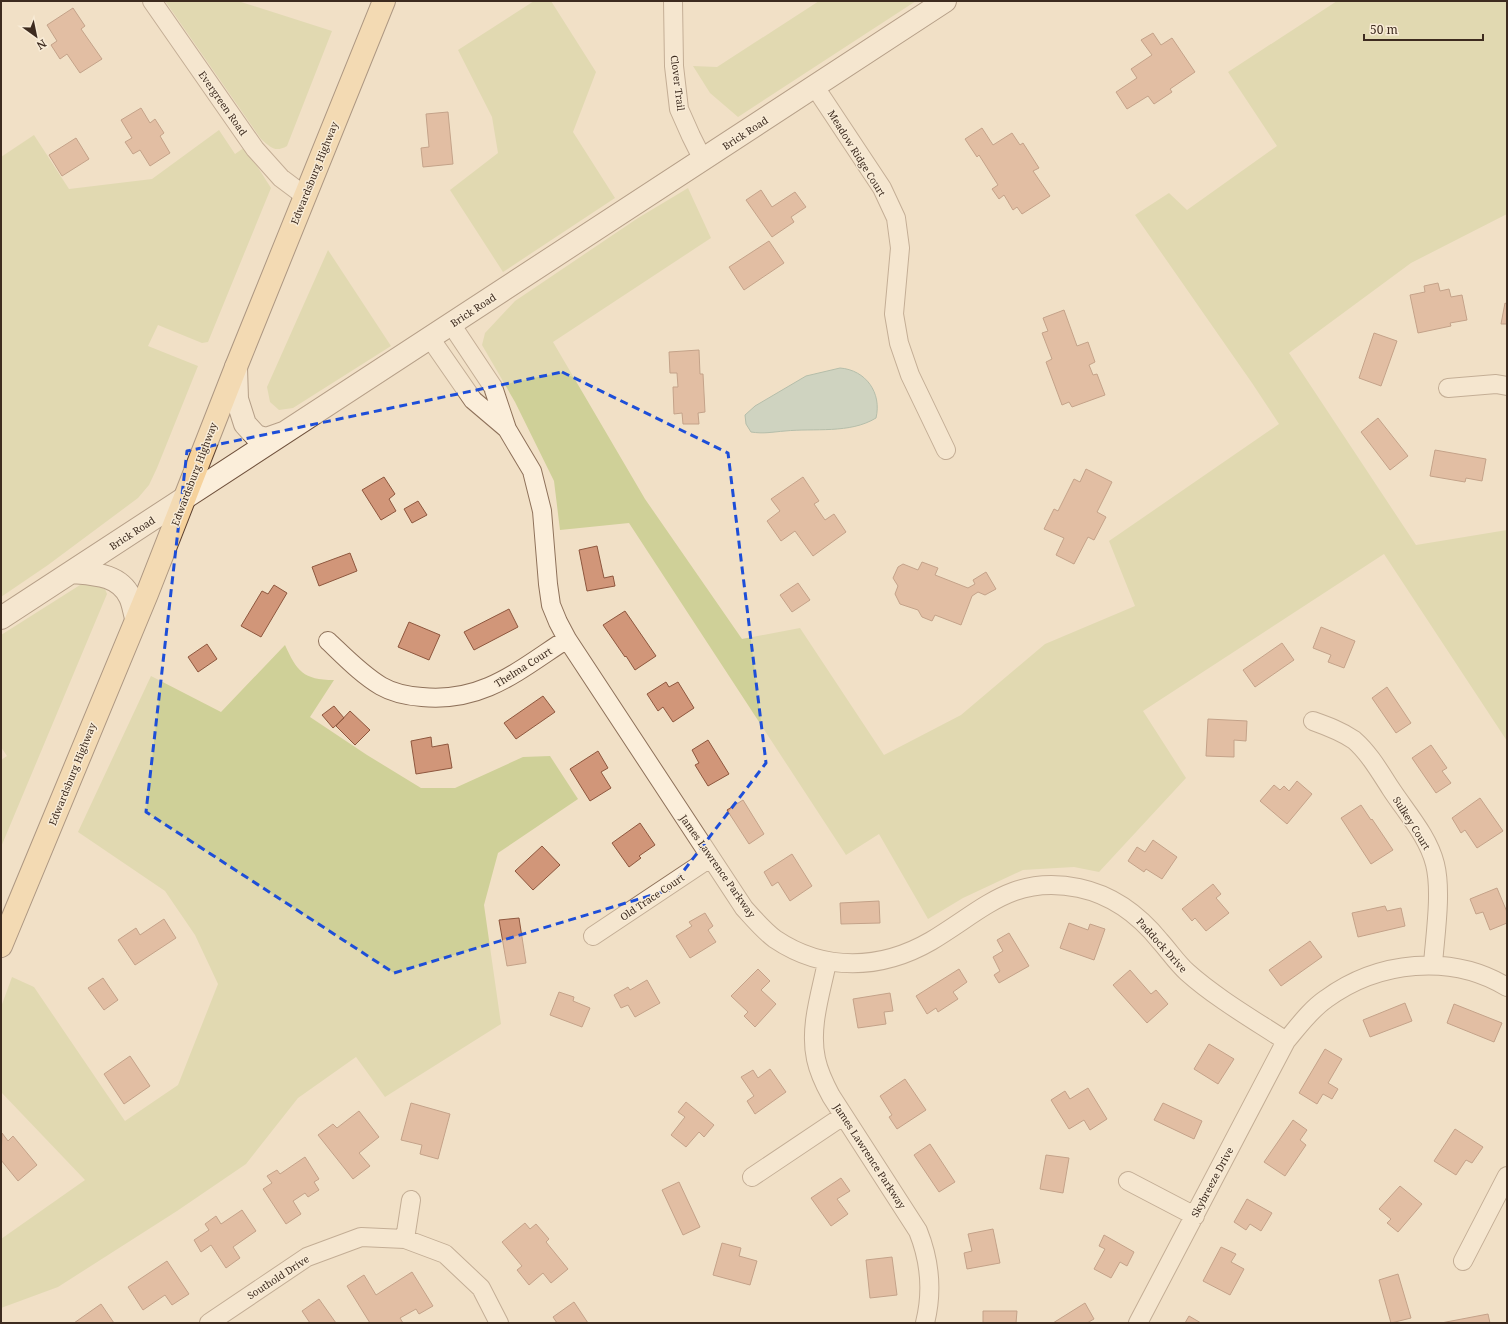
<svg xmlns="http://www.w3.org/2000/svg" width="1508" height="1324" font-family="'Noto Serif',serif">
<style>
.green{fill:#cfd098}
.water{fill:#a7c4b9;stroke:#6d9487}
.building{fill:#d19679;stroke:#8e573e}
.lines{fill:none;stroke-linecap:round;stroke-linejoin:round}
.street-casing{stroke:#8e715a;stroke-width:20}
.secondary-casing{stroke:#70523d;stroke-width:24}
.primary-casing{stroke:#5b3f2e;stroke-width:24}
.street{stroke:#fbeeda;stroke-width:18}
.secondary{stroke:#fbeeda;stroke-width:22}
.primary{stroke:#f6d29c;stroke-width:22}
.marked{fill:none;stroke:#1d4ed8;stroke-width:3;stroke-dasharray:8 5;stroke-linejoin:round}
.labels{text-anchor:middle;stroke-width:3;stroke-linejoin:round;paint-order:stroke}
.street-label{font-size:10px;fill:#3d2b1f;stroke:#f8ebd6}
</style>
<rect width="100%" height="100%" fill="#f1e0c6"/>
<!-- green -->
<path class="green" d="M165 1H238L332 31 287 146C275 153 270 147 261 139Z
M534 1H551L596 72 573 132 615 198 503 272 450 190 498 153 492 117 458 50Z
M819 1H916L738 117 710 93 693 66 717 67Z
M1337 1H1507V214L1411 263 1289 353 1416 545 1507 530V741L1384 554 1143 711 1186 778 1099 872 1074 867 1023 870 963 898 928 919 879 834 846 855 629 523 560 530 554 481 515 402 482 345 485 333 515 301 638 218 688 188 711 238 553 342 645 499 742 639 800 628 884 755 961 715 1045 644 1135 606 1109 541 1279 424 1252 383 1135 215 1169 193 1187 210 1277 146 1228 72Z
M219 130 235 154 245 147 271 188 208 342 202 343 158 325 148 346 198 366 157 468 149 485 138 498 48 565 1 597V157L34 135 69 189 152 179Z
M328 250 391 346 293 408 279 410 270 402 267 387Z
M93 583 105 589 107 594 1 847V760L7 756 1 747V635L80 585Z
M285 645C297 671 303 680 334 680L310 717 367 755 421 788H455L523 757 550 756 578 799 498 853 484 905 501 1024 385 1097 356 1057 298 1098 246 1164 177 1211 58 1287 1 1308V1239L85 1180 1 1092V1007L12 977 34 987 125 1121 178 1085 218 984 195 935 165 891 78 832 151 676 221 712Z"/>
<!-- water -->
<path class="water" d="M840 368C866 370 882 393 876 418 850 434 814 428 785 431 772 432 764 434 751 432L746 424 745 415 755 406 806 376Z"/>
<!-- building -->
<path class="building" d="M73 8 85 26 81 29 102 59 80 73 67 54 60 59 51 45 57 41 47 25Z
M1153 33 1161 45 1172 38 1195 72 1170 89 1172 92 1154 104 1148 96 1127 109 1116 92 1137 78 1131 69 1152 55 1141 40Z
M141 108 150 123 155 119 164 133 160 136 170 153 150 166 140 150 133 154 125 142 132 138 121 120Z
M448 112 453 164 423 167 421 148 429 147 426 114Z
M982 128 993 145 1012 133 1020 145 1023 143 1039 168 1033 171 1050 196 1022 214 1017 207 1013 210 1004 195 999 199 992 189 998 185 979 155 977 157 965 139Z
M76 138 89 159 62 176 49 155Z
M761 190 772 207 795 192 806 207 791 217 794 222 772 237 746 200Z
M769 241 784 263 744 290 729 267Z
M1438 283 1440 291 1449 289 1451 297 1462 295 1467 320 1450 323 1451 326 1418 333 1410 295 1425 292 1424 286Z
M1505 303 1507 304V324H1501Z
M1064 310 1077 346 1088 342 1095 362 1089 365 1093 375 1097 374 1105 395 1072 407 1069 402 1062 405 1046 362 1052 359 1042 333 1048 331 1043 318Z
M1374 333 1397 341 1381 386 1359 378Z
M699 350 700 374H703L705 412 698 413 699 424H683L682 413 674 414 673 387H678L677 373H670L669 352Z
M1378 418 1408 456 1390 470 1361 432Z
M1435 450 1486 459 1482 481 1466 478 1465 482 1430 476Z
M1086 469 1112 482 1097 512 1106 517 1094 540 1088 537 1074 564 1056 555 1064 538 1044 529 1054 509 1058 511 1074 479 1080 482Z
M384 477 395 494 389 499 396 511 381 520 362 490Z
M803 477 819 501 814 504 825 520 834 514 846 532 813 556 795 531 781 541 767 521 780 511 771 499Z
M418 501 427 515 412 523 404 509Z
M597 546 604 578 613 576 615 586 587 591 579 550Z
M350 553 357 571 319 586 312 567Z
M922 562 938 568 935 575 968 588 975 584 973 580 986 572 996 589 985 595 978 592 972 596 961 625 935 615 932 621 922 617 918 610 900 604 895 594 898 586 893 578 898 567 903 564 918 570Z
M798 583 810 600 792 612 780 595Z
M274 585 287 593 261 637 241 626 262 591 268 594Z
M509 609 518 627 474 650 464 632Z
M625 611 656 656 635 670 626 656 625 657 603 625Z
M409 622 440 635 429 660 398 647Z
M1321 627 1355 641 1344 668 1328 662 1331 655 1313 648Z
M1282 643 1294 660 1255 687 1243 670Z
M207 644 217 659 198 672 188 657Z
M666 682 669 687 678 682 694 708 673 722 663 707 658 711 647 694Z
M1387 687 1411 723 1396 733 1372 698Z
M543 696 555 712 516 739 504 723Z
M334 706 344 718 333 728 322 715Z
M350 711 370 730 355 745 336 726Z
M1208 719 1247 721 1246 741 1234 740V757L1206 756Z
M431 737 432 747 448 744 452 768 416 774 411 741Z
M708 740 729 774 708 786 695 765 699 763 692 750Z
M1431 745 1447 768 1442 771 1451 783 1436 793 1412 758Z
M598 751 608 768 601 772 611 788 590 801 570 769Z
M1297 781 1312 794 1287 824 1260 801 1274 785 1280 790 1284 786 1289 791Z
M1480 798 1503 831 1477 848 1465 830 1461 833 1452 818Z
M743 800 764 834 749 844 727 810Z
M1361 805 1371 820 1372 819 1393 850 1371 864 1341 818Z
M640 823 655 845 639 856 641 858 629 867 612 843Z
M1153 840 1177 857 1162 879 1146 869 1144 872 1128 861 1137 847 1145 852Z
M542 846 560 865 533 890 515 871Z
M792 854 812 886 790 901 778 882 772 886 764 872Z
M1213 884 1221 894 1216 898 1229 913 1206 931 1195 918 1192 921 1182 909Z
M1497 888 1507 912V923L1490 930 1483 912 1476 914 1470 899Z
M879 901 880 923 841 924 840 903Z
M1385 906 1387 911 1401 908 1405 926 1358 937 1352 913Z
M705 913 713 926 708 930 716 942 690 958 676 936 692 926 689 922Z
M519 918 526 963 507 966 499 920Z
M164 919 176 938 135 965 118 940 136 928 140 935Z
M1069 923 1088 930 1090 924 1105 929 1094 960 1060 948Z
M1009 933 1029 966 999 983 994 975 1000 971 993 957 1003 951 997 940Z
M1310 941 1322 957 1281 986 1269 970Z
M758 969 770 981 761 990 776 1004 755 1027 744 1016 748 1012 731 996Z
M959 969 967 982 953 992 958 999 938 1012 936 1008 927 1014 916 996Z
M1130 970 1151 994 1156 990 1168 1004 1147 1023 1113 985Z
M103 978 118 1000 104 1010 88 988Z
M647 980 660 1003 635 1017 628 1005 621 1008 614 995 628 987 630 990Z
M559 992 574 997 573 1001 590 1008 582 1027 550 1015Z
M890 993 893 1011 884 1012 886 1024 858 1028 853 999Z
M1405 1003 1412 1021 1370 1037 1363 1020Z
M1454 1004 1502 1023 1494 1042 1447 1023Z
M1209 1044 1234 1059 1218 1084 1194 1069Z
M1325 1049 1342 1059 1328 1083 1338 1089 1332 1099 1323 1094 1317 1104 1299 1093Z
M130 1056 150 1086 124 1104 104 1074Z
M770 1069 786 1092 755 1114 747 1101 754 1096 741 1077 753 1070 758 1078Z
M905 1079 926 1110 897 1129 889 1117 892 1115 880 1096Z
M1088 1088 1107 1119 1090 1130 1084 1120 1069 1129 1051 1100 1065 1091 1070 1099Z
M686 1102 714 1125 704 1137 699 1132 686 1147 671 1135 685 1117 678 1112Z
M411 1103 450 1114 438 1159 420 1154 422 1145 401 1140Z
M1163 1103 1202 1121 1194 1139 1154 1120Z
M359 1111 379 1137 359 1153 370 1166 353 1179 318 1135 333 1124 337 1128Z
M1293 1120 1307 1130 1300 1140 1306 1145 1285 1176 1264 1162Z
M1455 1129 1483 1147 1472 1163 1466 1160 1456 1175 1434 1161Z
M2 1133 8 1141 13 1136 37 1165 18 1181 1 1160Z
M930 1144 955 1182 939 1192 914 1155Z
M1046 1155 1069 1158 1063 1193 1040 1189Z
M305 1157 319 1179 314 1182 319 1190 308 1197 305 1193 293 1201 301 1214 286 1224 263 1189 272 1183 267 1176 277 1170 280 1174Z
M841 1178 850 1191 837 1199 848 1214 831 1226 811 1198Z
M679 1182 700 1227 683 1235 662 1190Z
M1400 1186 1422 1204 1398 1232 1387 1223 1391 1219 1379 1209Z
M1247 1199 1272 1213 1261 1231 1250 1224 1246 1230 1234 1222Z
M242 1210 256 1231 233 1247 240 1258 226 1268 211 1245 201 1252 194 1240 209 1230 205 1224 216 1216 221 1224Z
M525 1223 530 1229 536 1224 549 1239 546 1242 568 1269 551 1283 543 1273 529 1285 517 1270 522 1266 502 1242Z
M993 1229 1000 1263 967 1269 964 1253 972 1251 968 1234Z
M1104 1235 1134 1252 1127 1266 1120 1262 1111 1278 1094 1269 1105 1249 1099 1246Z
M722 1243 741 1248 739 1256 757 1261 750 1285 713 1275Z
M1221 1247 1236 1254 1231 1262 1244 1269 1230 1295 1203 1281Z
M892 1257 897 1295 870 1298 866 1260Z
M167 1261 189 1294 172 1305 165 1295 143 1310 128 1287Z
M412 1272 433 1306 419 1314 416 1309 400 1318 403 1323H370L347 1286 364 1275 376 1295Z
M1398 1274 1411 1318 1391 1323 1379 1280Z
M319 1299 336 1323H310L302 1311Z
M574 1302 588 1323H557L553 1317Z
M1085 1303 1094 1319 1087 1323H1053Z
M101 1304 114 1323H74Z
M983 1311H1017L1016 1323H983Z
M1488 1314 1490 1323H1441Z
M1189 1316 1201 1323H1185Z"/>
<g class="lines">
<defs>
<path id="street" d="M152 1 255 149 281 178 305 196
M673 1 674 66 679 109 691 136 703 160
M815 87 882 188 896 218 900 248 894 314 899 343 910 375 946 450
M451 324 493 387 507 429 532 471 542 511 548 584 551 605 558 622 567 639 744 908C754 919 763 930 775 939 824 972 881 970 931 941 983 910 1013 874 1079 888 1112 895 1139 915 1160 941 1169 951 1177 963 1187 972 1216 998 1254 1020 1286 1041
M430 338 473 400 506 428
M1448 388 1496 384 1507 386
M328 641C345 657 361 674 381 686 393 693 408 696 422 697 483 703 519 670 567 639
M1313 721C1327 726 1341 731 1354 740 1369 753 1380 772 1391 789 1406 812 1428 836 1435 864 1442 892 1435 936 1433 964
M593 936 710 858
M827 962C821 993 809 1027 816 1059 819 1073 825 1085 831 1096L918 1231C930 1261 933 1291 925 1323
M752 1177 843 1116
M1128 1181 1195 1216
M405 1239 411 1200
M1463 1261 1507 1176
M209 1323 307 1257 361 1237 405 1239 445 1254 481 1288 499 1323
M1138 1323 1286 1041C1298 1027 1310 1010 1326 999 1378 961 1451 953 1507 987"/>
<path id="secondary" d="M236 367 237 399 245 424 256 436 266 439 283 433
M72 572C94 574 119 574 130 597 133 603 134 611 136 618
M1 618 945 1"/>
<path id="primary" d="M1 946 147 594 236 367 384 1"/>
</defs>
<!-- street casing -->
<use href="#street" class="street-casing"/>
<!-- secondary casing -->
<use href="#secondary" class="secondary-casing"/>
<!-- primary casing -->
<use href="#primary" class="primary-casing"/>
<!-- street -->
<use href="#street" class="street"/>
<!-- secondary -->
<use href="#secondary" class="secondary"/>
<!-- primary -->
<use href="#primary" class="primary"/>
</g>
<!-- marked area -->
<path d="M0 0H1508V1324H0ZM562 372 728 453 766 763 669 890 394 973 146 812 187 451Z" fill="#f1e0c6" fill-opacity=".55" fill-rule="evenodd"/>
<path class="marked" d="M562 372 728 453 766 763 669 890 394 973 146 812 187 451Z"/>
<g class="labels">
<!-- street labels -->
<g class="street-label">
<text transform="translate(678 83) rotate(83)" y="4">Clover Trail</text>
<text transform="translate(223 103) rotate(55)" y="4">Evergreen Road</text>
<text transform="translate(745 133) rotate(-33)" y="4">Brick Road</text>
<text transform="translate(857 153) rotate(58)" y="4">Meadow Ridge Court</text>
<text transform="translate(314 173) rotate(-68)" y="4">Edwardsburg Highway</text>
<text transform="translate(473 310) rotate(-33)" y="4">Brick Road</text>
<text transform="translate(194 474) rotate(-69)" y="4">Edwardsburg Highway</text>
<text transform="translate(132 533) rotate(-33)" y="4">Brick Road</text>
<text transform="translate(523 667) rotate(-32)" y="4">Thelma Court</text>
<text transform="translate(72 774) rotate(-68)" y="4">Edwardsburg Highway</text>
<text transform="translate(1412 823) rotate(58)" y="4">Sulkey Court</text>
<text transform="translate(718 866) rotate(55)" y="4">James Lawrence Parkway</text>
<text transform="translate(652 897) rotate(-34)" y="4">Old Trace Court</text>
<text transform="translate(1162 945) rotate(48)" y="4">Paddock Drive</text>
<text transform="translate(870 1156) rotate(57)" y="4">James Lawrence Parkway</text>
<text transform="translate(1212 1182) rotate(-62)" y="4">Skybreeze Drive</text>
<text transform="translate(278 1277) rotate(-33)" y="4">Southold Drive</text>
</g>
</g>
<!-- border -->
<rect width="1508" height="1324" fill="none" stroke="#3d2b1f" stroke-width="4"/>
<!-- north arrow -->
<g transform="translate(36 36) rotate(147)" stroke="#f8ebd6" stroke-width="3" paint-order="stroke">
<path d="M0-3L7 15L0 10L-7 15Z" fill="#3d2b1f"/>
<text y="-6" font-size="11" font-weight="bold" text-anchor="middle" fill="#3d2b1f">N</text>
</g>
<!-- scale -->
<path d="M1364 34v6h119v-6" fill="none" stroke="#3d2b1f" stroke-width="2"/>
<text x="1370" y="34" font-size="12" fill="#3d2b1f" stroke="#f8ebd6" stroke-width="3" paint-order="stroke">50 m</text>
</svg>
